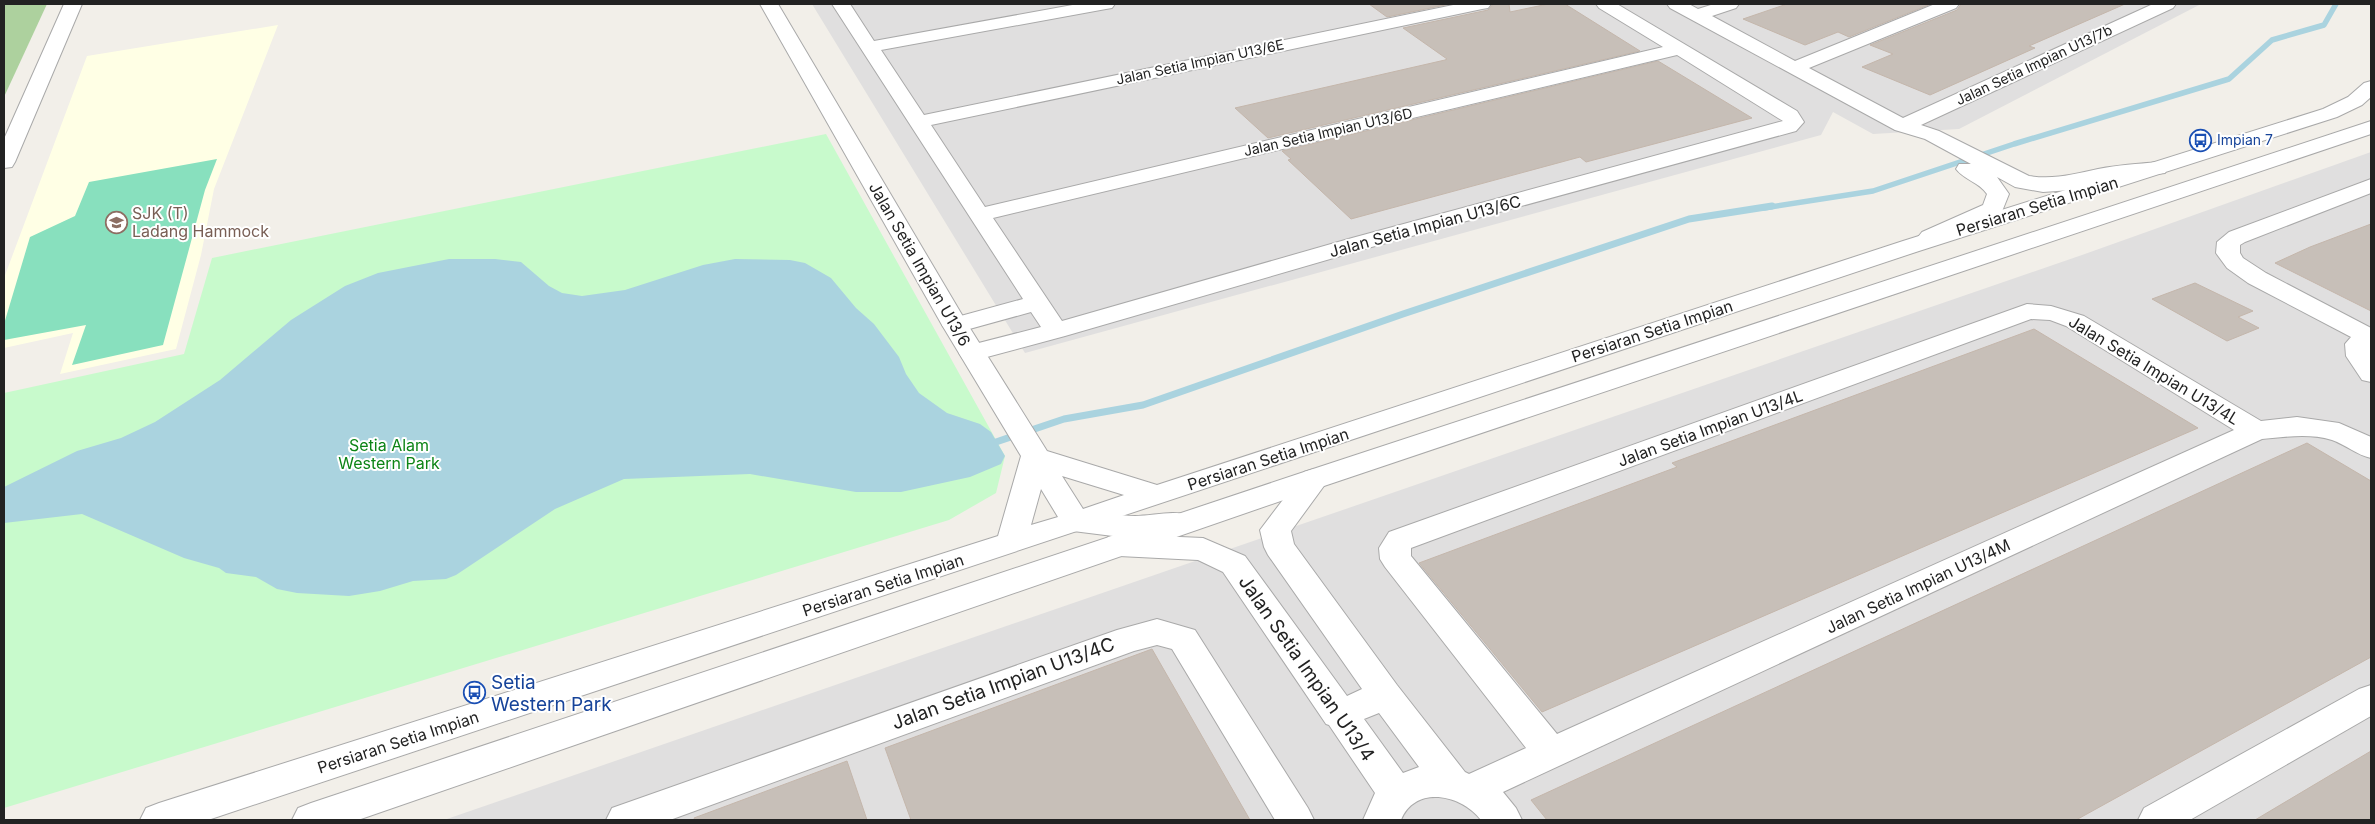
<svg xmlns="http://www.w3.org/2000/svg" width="2375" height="824" font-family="Inter,sans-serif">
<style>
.residential{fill:#e0dfdf}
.education{fill:#ffffe5}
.forest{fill:#add19e}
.park{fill:#c8facc}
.pitch{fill:#88e0be}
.water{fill:#aad3df}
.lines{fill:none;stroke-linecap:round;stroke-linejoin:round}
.stream-far1{stroke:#aad3df;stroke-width:5.5}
.stream{stroke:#aad3df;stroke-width:7}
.building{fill:#c7bfb8;stroke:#c4b6ab}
.minor-casing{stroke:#a9a9a9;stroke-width:2}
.tertiary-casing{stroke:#a9a9a9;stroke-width:2}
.minor{fill:#fff;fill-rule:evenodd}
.tertiary{fill:#fff;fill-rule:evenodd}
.labels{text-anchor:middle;stroke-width:4;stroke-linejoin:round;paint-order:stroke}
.far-street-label{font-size:14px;fill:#222;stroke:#fff}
.far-transit-label{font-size:14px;fill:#164399;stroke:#fff;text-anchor:start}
.street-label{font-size:16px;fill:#222;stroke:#fff}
.education-label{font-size:16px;fill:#785e54;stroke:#fff;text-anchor:start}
.park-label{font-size:16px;fill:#0c8416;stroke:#fff}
.near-street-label{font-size:19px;fill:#222;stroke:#fff}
.near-transit-label{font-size:19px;fill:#164399;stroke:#fff;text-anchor:start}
</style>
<rect width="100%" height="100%" fill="#f2efe9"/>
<!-- residential -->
<path class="residential" d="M812 4H2201L1959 129 1873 134 1833 112 1821 135 1025 353Z
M2371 152V820H444L2082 255Z"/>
<!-- education -->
<path class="education" d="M278 25 214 189 201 255 176 349 60 374 73 333 4 348V278L87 56Z"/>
<!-- forest -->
<path class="forest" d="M4 4H47L4 97Z"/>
<!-- park -->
<path class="park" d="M826 134 1005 456 996 493 949 520 4 808V393L184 354 212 258Z"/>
<!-- pitch -->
<path class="pitch" d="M217 159 205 190 163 345 72 365 86 325 4 340V324L30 237 75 216 89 182Z"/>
<!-- water -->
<path class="water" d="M449 259H495L521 262 549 286 562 293 582 296 625 290 703 265 735 259 790 260 805 263 831 278 856 308 874 324 899 357 906 374 919 393 947 413 980 424 991 432 1005 456 1001 464 970 477 901 492H856L750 474 624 479 555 509 456 575 446 579 413 581 380 591 349 596 297 593 277 589 256 577 226 573 219 568 184 558 82 514 4 523V487L77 451 121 438 155 422 220 380 291 320 345 286 378 273Z"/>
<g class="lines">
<!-- stream-far1 -->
<path class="stream-far1" d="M1764 208 1873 191 2014 144 2229 79 2272 40 2324 25 2336 4"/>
<!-- stream -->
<path class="stream" d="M996 442 1064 419 1143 405 1403 314 1689 219 1772 206"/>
</g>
<!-- building -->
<path class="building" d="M1369 4H1450L1387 17Z
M1493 4H1509L1510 12 1548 4H1565L1640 51 1268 138 1235 108 1445 60 1447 59 1403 28 1488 10Z
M1787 4H1931L1849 37 1838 32 1805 45 1743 19Z
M1961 4H2125L2029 46 2035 48 1930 95 1862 67 1893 54 1870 45 1957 10Z
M1658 61 1752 118 1586 162 1580 157 1351 219 1288 160 1291 159 1282 151Z
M2371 224V311L2275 263 2310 247Z
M2195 283 2253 311 2238 317 2259 328 2227 341 2152 299Z
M2034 329 2198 428 1542 712 1419 563 1677 467 1672 463Z
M2307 443 2371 481V657L2076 820H1547L1531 800Z
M1152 649 1250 820H911L885 748Z
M2371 751V820H2255Z
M847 761 867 820H695L694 818Z"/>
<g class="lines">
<defs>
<path id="minor" d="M64 4H82L15 162 12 167 4 168V139Z
M832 4H850L874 41 1078 4H1115L1112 8 1106 9 881 50 924 115 1458 4H1491L1488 8 1482 9 931 125 985 207 1663 47 1599 8 1596 4H1617L1797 111 1804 122 1796 131 1368 248 1065 336 972 361 963 359 959 353 963 347 1041 327 1031 312 955 333 946 330 942 325 946 320 1023 299ZM1677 55 1783 121 1352 238 1062 321 993 218Z
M1667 4H1689L1698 9 1714 4H1739L1736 8 1712 16 1795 61 1935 4H1959L1956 8 1809 68 1903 118 2153 4H2176L2173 8 1921 125 1939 131 2029 176C2054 180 2074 174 2098 169 2117 165 2138 164 2157 162L2165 163 2168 168 2165 173 2101 181 2071 190 2043 192 2015 187 1997 177 2009 194 2001 214 1938 242 1930 244 1922 242 1918 237 1922 232 1983 205 1987 194C1979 182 1964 180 1956 169L1959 164H1971L1925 139 1895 130 1670 8Z
M2371 179V193L2245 242 2240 245V253L2243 258 2266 273 2371 328V382L2362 380 2346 356 2345 344 2351 337 2248 283 2227 268 2216 253 2217 242 2229 232Z
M2027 304 2051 306 2084 316 2261 421 2297 417 2339 423 2371 437V458C2357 455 2346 445 2332 440 2309 433 2285 437 2262 439L1503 792 1516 808 1522 820H1481C1461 794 1415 785 1401 820H1363L1375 793 1329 725 1326 724 1223 572 1198 560 1119 556 1108 553 1104 545 1108 537 1113 536 1065 530 1061 522 1065 514C1088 508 1112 516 1135 516 1153 516 1171 510 1189 515L1193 523 1189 531 1157 536 1203 538 1245 556 1347 696 1362 689 1268 555 1264 547 1260 530 1304 472 1314 469 1324 472 1329 479 1291 531 1294 544 1397 685 1465 772 1469 774 1526 748 1385 567 1380 559 1379 548 1389 532ZM2031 319 2050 320 2066 326 2234 430 1557 734 1411 556V548ZM1379 713 1419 767 1403 773 1364 719Z
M1157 619 1195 630 1308 808 1314 820H1275L1172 649 1157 645 1134 651 670 820H606L612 808 1117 630Z
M2371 685V716L2190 820H2138L2144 808 2359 689Z"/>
<path id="tertiary" d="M760 4H778L968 325 1047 451 1157 485 1903 241 2323 109 2348 97 2364 83 2371 81V97L2362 105 2337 117 1919 251 208 820H140L146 808 159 803 998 536 1021 456 942 325ZM1062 476 1124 495 1083 509ZM1041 489 1058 517 1031 525Z
M2371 121V134L1324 486 358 820H292L298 808 311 803 1304 472Z"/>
</defs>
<!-- minor casing -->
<use href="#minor" class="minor-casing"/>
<!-- tertiary casing -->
<use href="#tertiary" class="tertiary-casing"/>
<!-- minor -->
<use href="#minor" class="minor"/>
<!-- tertiary -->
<use href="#tertiary" class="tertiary"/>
</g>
<!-- icons -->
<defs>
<symbol id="bus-ring" viewBox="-11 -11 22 22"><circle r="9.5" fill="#fff" stroke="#1a4fb4" stroke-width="1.5"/><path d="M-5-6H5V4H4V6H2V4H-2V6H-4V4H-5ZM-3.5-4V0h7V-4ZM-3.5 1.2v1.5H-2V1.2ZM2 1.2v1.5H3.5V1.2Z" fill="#1a4fb4"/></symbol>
<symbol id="school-ring" viewBox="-11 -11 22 22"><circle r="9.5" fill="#fff" stroke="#8d6e63" stroke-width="1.5"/><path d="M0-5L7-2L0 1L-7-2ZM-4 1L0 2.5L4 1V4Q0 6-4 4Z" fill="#8d6e63"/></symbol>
</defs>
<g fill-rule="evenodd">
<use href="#bus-ring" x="2188" y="128" width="25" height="25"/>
<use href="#school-ring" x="104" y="210" width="25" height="25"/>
<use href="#bus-ring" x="462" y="680" width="25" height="25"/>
</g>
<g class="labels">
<!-- far-street labels -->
<g class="far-street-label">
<text transform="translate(1200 62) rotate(-12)" y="5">Jalan Setia Impian U13/6E</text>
<text transform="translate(2034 65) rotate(-25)" y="5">Jalan Setia Impian U13/7b</text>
<text transform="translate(1328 132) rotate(-13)" y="5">Jalan Setia Impian U13/6D</text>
</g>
<!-- far-transit labels -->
<g class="far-transit-label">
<text x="2217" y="145">Impian 7</text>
</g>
<!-- street labels -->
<g class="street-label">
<text transform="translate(2037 206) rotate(-17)" y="6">Persiaran Setia Impian</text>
<text transform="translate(1425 226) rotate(-15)" y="6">Jalan Setia Impian U13/6C</text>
<text transform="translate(920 264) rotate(60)" y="6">Jalan Setia Impian U13/6</text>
<text transform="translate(1652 331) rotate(-18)" y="6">Persiaran Setia Impian</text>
<text transform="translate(2154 370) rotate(31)" y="6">Jalan Setia Impian U13/4L</text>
<text transform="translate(1710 428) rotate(-20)" y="6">Jalan Setia Impian U13/4L</text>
<text transform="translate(1268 459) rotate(-18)" y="6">Persiaran Setia Impian</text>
<text transform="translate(883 585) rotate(-18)" y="6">Persiaran Setia Impian</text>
<text transform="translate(1918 586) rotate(-25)" y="6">Jalan Setia Impian U13/4M</text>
<text transform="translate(398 742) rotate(-18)" y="6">Persiaran Setia Impian</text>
</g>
<!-- education labels -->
<g class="education-label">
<text x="132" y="219">SJK (T)<tspan x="132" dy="18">Ladang Hammock</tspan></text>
</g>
<!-- park labels -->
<g class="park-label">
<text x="389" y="451">Setia Alam<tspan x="389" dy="18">Western Park</tspan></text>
</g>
<!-- near-street labels -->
<g class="near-street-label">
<text transform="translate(1307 668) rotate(55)" y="7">Jalan Setia Impian U13/4</text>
<text transform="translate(1003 683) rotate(-20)" y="7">Jalan Setia Impian U13/4C</text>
</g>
<!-- near-transit labels -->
<g class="near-transit-label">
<text x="491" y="689">Setia<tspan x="491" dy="22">Western Park</tspan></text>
</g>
</g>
<!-- border -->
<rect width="2375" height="824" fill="none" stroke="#222222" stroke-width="10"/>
</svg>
